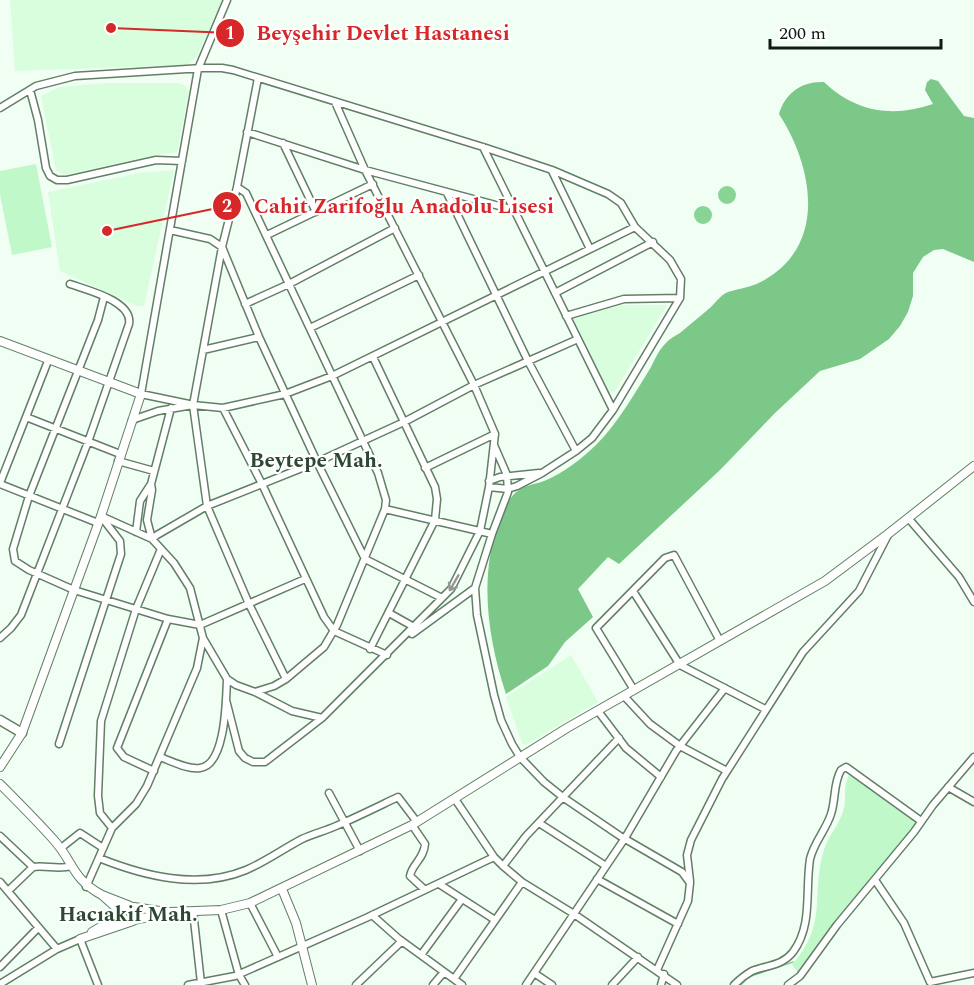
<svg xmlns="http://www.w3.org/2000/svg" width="974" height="985" font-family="Spectral,serif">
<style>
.built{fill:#d8fedd}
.green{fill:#c1f8c9}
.forest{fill:#7bc889}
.water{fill:#87d494}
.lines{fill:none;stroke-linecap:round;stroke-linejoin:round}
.stream{stroke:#87d494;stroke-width:1.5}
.minor-casing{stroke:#627f66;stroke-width:9}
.tertiary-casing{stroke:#627f66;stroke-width:10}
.secondary-casing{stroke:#627f66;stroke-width:11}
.minor{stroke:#fff;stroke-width:6}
.tertiary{stroke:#fff;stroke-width:8}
.secondary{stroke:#fff;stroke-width:8}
.oneway{stroke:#939894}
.labels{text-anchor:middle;stroke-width:4.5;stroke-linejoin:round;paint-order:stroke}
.neighbourhood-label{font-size:21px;font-weight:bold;fill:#2d4832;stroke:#fff}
.leader{fill:none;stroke:#d62828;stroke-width:2}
.callout-dot{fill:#d62828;stroke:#fff;stroke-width:2}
.mark-label{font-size:18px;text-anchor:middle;font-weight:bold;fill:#fff}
.callout-label{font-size:21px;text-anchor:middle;font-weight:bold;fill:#d62828;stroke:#fff;stroke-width:4.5;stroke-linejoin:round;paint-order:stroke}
</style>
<rect width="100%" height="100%" fill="#f1fef3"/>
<!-- built -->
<path class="built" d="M10 0H222L197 56 187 65 15 71Z
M108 83H179L184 85 189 91 177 152 155 155 65 175 56 171 41 96 59 87Z
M174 170 144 306H137L60 271 48 192 140 173Z
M622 305H667L615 391 608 392 573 318Z
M571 655 598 702 526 745 522 743 506 697Z"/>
<!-- green -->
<path class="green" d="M36 164 52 247 12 255 0 195V171Z
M851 772 918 821 838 919 798 972 792 965C829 923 810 895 824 850 828 835 841 823 844 808 847 794 842 785 851 772Z"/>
<!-- forest -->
<path class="forest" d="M931 79 938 81 964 116 974 118V262L943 249 934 250 923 257 913 273V296L908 312 900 326 889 339 860 359 820 371 775 413 720 470 619 564 608 557 578 589 593 617 565 642 548 666 506 694C488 640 479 579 498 524 502 513 508 497 519 490 525 485 537 484 544 481 564 473 581 459 596 445 618 423 635 393 651 367 655 359 659 350 665 344 669 339 675 336 680 333 690 324 701 316 711 307 716 302 722 294 728 292 741 288 754 287 766 279 828 242 812 165 779 114 785 93 802 81 824 82 855 112 893 118 933 104L925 90 927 82Z"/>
<!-- water -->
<path class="water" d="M718 195a9 9 0 1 1 18 0a9 9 0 1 1-18 0Z
M694 215a9 9 0 1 1 18 0a9 9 0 1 1-18 0Z"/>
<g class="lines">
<!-- stream -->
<path class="stream" d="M741 985 748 977 793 962"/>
<defs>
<path id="minor" d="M258 78 237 187 222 247 193 405 207 506 249 604 286 679
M30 90 38 120 46 168 50 176 57 180H67L156 160 182 161
M0 108 36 86 75 76 203 68H222L233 70 483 147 552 170 608 194 621 203 635 227 670 260 681 279 680 298 613 410 592 438 576 451 542 473 517 486 508 489 489 487
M247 132 365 170 514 210
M283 143 316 212
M483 147 613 410
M552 171 590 249
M447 193 528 361 576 451
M170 230 210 239 222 247 259 337 317 462 365 559 442 598
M267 235 373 184
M555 293 653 242
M104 297 98 320 29 496 13 549 15 561 29 570 74 590 168 619 200 625 305 579
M245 304 289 284 395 228
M566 316 624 299 680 298
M310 328 419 275
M203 350 259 337
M48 361 26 417 120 454
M189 404 141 394 198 69 227 0
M223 408 262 484 324 617 334 631 387 655
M132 420 158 411 193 405 223 408 285 394 332 376 635 227
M494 445 507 475 508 492 492 534 475 588 477 615 494 695 501 720 512 744 520 757 544 782 564 798 620 836 682 872 690 883 688 901 657 970
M118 461 154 471
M425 468 495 434
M489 481 500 477 539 473
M0 483 26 417
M0 484 98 523
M151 484 152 490 147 520 152 539 157 535 207 506 317 462 404 422 474 385 578 339
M385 509 492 534
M909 519 959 577 974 602
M136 532 140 501 151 484 171 408
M633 591 680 665 765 709
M389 613 414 627
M412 634 475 588
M0 638 11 628 21 615 88 442 129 324C133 301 87 290 70 284
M203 638 227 679 236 685 255 692 274 686 286 679 324 647 337 625 385 509 386 500 378 473 246 193 237 187
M370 649 435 520 437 499 435 487 373 357
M634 690 596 628 665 558 674 555 720 641
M255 692 292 711 322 718 451 589 480 531 489 487 495 434 474 385 365 170 335 102
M624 696 650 724 680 746 727 771
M226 700 239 751 245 758 253 762H265L322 718
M598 711 626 748 661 777
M59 744 121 554 120 541 103 519
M160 757C171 761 188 770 200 768 226 765 226 699 227 679
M154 771 124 757 117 748 168 619
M948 787 974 802
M329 793 360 851
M455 799 494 857 503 866 522 882 574 914 677 985
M539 823 606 866
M412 825 425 844C424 859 412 864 410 876L425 890
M112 828 100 813 98 796 101 721 136 609 161 549
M0 836 33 867 8 891
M61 848 80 833 103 848
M99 858C144 876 198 890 246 870 265 862 283 849 302 839 312 834 325 831 336 826 357 817 377 807 398 797L417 822
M503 866 526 836 619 738
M33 867C45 865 59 870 71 866
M597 879 678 924
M875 880 904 923 930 982 974 973
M690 881 687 855 691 840 722 779 803 652 859 591 888 535
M0 882 57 949
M439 884 495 920
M86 887 112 828 136 804 147 786 197 668 203 638 190 588 174 563 152 539 101 516
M250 903 278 957
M221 910 239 975 245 985
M193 911 201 983
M372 915 399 939 462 985
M421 955 462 899
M0 967 38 928
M534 973 552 985
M454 979 522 882
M0 984 57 949 80 939 98 985
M188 985 235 976 366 918 494 857
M356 985 402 941
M433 985 444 972
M526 985 625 838 676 751 725 688
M612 985 638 957
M661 985 664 974
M734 985C739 980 745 975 752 971 767 965 782 966 793 952 813 925 805 891 810 859 814 842 826 830 831 814 836 799 833 784 841 770L846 767 921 821
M788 985 800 976 837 925 914 832 933 805 974 757"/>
<path id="tertiary" d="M0 341 141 394 101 516 22 733 0 767
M0 784C18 802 36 820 53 839 74 862 71 878 102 895
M282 889 296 923 312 985
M134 907 166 912
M121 912 102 895 130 906
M135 920 170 912 221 910 250 903 412 825 567 728 825 581 888 534 974 466
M92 932 121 915
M80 939 133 921 137 913 135 909 130 906 125 907 121 912 122 917 128 922"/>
<path id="secondary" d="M0 720 22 733"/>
</defs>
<!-- minor casing -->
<use href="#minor" class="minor-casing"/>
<!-- tertiary casing -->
<use href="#tertiary" class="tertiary-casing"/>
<!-- secondary casing -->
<use href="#secondary" class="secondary-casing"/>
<!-- minor -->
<use href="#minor" class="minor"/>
<!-- tertiary -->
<use href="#tertiary" class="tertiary"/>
<!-- secondary -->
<use href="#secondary" class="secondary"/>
</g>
<!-- one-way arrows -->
<defs><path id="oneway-shaft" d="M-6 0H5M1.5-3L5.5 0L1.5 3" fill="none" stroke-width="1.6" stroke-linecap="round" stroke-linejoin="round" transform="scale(1.5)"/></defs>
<use class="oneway" href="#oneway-shaft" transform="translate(454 583) rotate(120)"/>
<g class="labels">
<!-- neighbourhood labels -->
<g class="neighbourhood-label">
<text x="316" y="467">Beytepe Mah.</text>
<text x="128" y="921">Hacıakif Mah.</text>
</g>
</g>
<!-- callouts -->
<path class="leader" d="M111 28L230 33M107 231L227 206"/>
<g class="callout-dot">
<circle cx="111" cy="28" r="6"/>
<circle cx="107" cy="231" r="6"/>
<circle cx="230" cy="33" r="15"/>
<circle cx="227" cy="206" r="15"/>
</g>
<g class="mark-label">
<text x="230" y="39">1</text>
<text x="227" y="212">2</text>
</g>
<g class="callout-label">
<text x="383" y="40">Beyşehir Devlet Hastanesi</text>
<text x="404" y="213">Cahit Zarifoğlu Anadolu Lisesi</text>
</g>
<!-- scale -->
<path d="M770 39v9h171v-9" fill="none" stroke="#0f1a11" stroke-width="3"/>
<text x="779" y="39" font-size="18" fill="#0f1a11" stroke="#ffffff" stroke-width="4.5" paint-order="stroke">200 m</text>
</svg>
